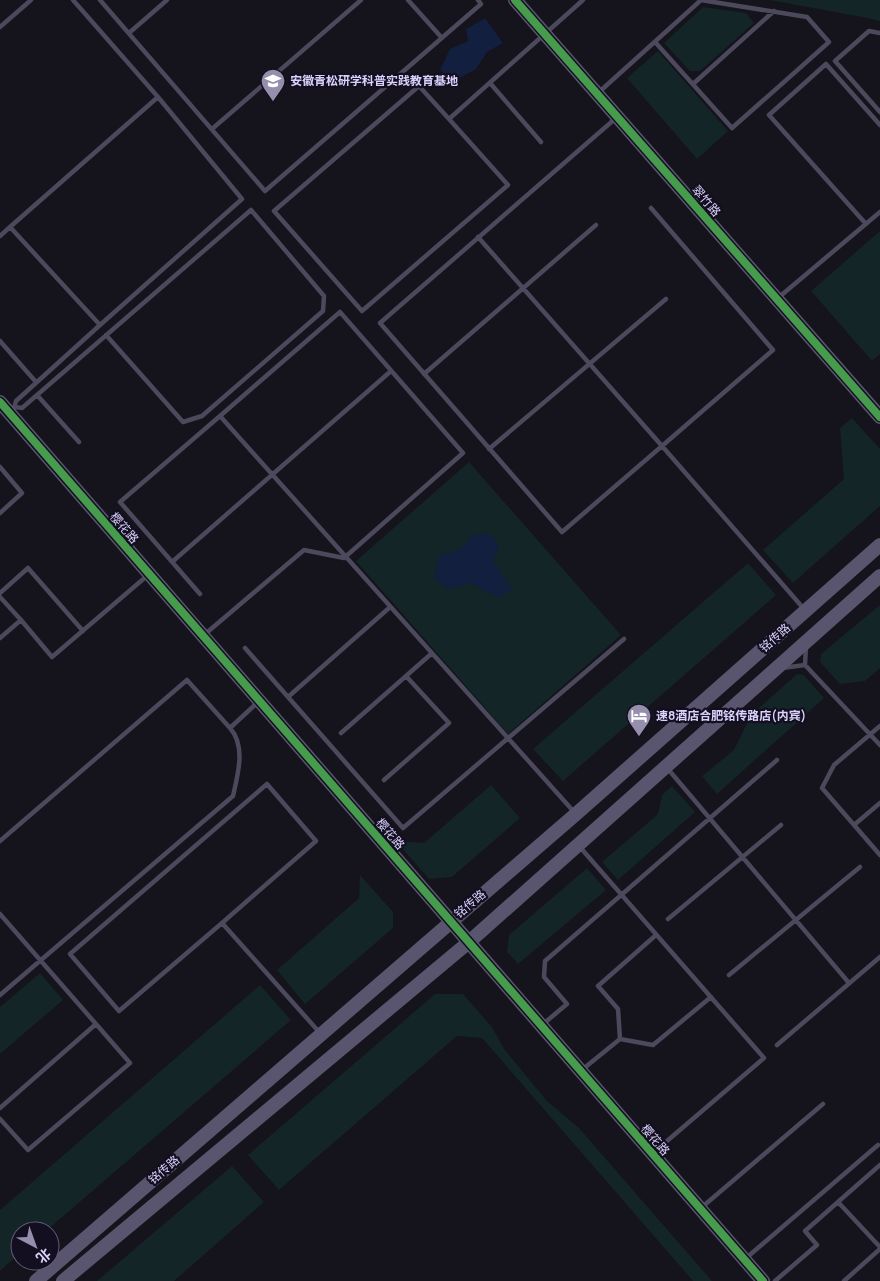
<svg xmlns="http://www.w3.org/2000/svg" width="880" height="1281" font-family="Manrope,'Noto Sans SC',sans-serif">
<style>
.green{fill:#132527}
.water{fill:#121f3e}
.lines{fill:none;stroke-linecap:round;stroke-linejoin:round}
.lane{stroke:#4b495b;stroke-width:4.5}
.secondary{stroke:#59556e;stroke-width:14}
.cycleway-casing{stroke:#130f20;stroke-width:11}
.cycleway{stroke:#469c4c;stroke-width:8}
.labels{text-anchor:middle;stroke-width:4.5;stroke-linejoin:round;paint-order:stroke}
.poi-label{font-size:12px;font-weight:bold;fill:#dad2fb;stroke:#130f20;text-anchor:start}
.street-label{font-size:12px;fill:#dad2fb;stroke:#130f20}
</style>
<rect width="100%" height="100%" fill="#15131c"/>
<!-- green -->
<path class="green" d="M770 0H880V21L867 18Z
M703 7 746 13 754 23 700 71H690L664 43Z
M658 51 728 131 697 159 627 78Z
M880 231V354L872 361 811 291Z
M852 418 880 449V506L793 583 763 550 844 479 840 428Z
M469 462 621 635 508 734 356 561Z
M748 563 776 595 563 781 533 749Z
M880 605V668L865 681 840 684 820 662 821 654Z
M797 674 804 675 824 698 717 794 702 776 734 750 751 715Z
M491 785 520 818 452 877 429 879 396 841 424 843Z
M672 786 695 812 618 880 602 862 658 814 662 795Z
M587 868 606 890 518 964 507 952 509 935Z
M360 875 393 912V928L305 1004 277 970 359 898Z
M40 973 63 1000 0 1054V1007Z
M260 985 291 1020 46 1231H20V1253L0 1271V1210Z
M435 994H463L492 1027 504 1049 547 1101 579 1128 712 1281H693L482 1038 457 1036 279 1190 248 1155Z
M232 1166 264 1202 174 1281H97Z"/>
<!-- water -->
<path class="water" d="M485 18 503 43 487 52 476 69 452 82 440 70 450 49 468 41 466 29Z
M490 534 499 545 493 562 512 589 500 598 470 583 449 589 434 578 439 556 459 550 474 535Z"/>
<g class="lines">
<!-- lane -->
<path class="lane" d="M73 0 158 97
M100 0 265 191 481 4 478 0
M408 0 442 38
M0 27 31 0
M129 33 167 0
M880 33 869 31 835 61 880 112
M490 83 541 142
M693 84 774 11
M598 93 701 0 807 17 829 42 732 128 655 42
M616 118 380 323 562 532 662 446 804 609
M449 119 508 185 362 311 274 211 419 86 449 119 583 0
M212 129 361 0
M866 224 769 115 826 64 880 125
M0 236 10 227 158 97 242 199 100 325 10 227
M478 237 662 446 773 350 651 208
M778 298 880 212
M0 341 36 382
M424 374 596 225
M37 395 79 442
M15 407 22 408 251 210 324 296 323 311 202 416 183 422 106 335
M14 408 16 401 100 325
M489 449 666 299
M0 467 22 493 0 513
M172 562 391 371
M0 593 28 568 83 631
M200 594 120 502 220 416
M0 597 21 620
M204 635 304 550 344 558 463 453 340 312 220 416 575 813
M0 638 21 620 52 657 148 575
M245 648 403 828 624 639
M805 665 880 745
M782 668 805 665 806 646
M288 697 389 608
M880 726 834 765 822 788 880 855
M341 733 406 676
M668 769 849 983
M384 780 449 723 406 676 431 654
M854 825 880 803
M0 841 187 680 230 728
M579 846 764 1058 653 1153
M0 914 96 1024 0 1108
M668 919 781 825
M222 923 316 841 267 784 70 954 119 1011 222 923 320 1033
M729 975 860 867
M0 995 233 796C238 774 246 746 230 728L258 702
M542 1025 567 1004 544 977 545 961 777 760
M620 1039 653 1045 711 997
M777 1045 880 957
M583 1069 620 1039 618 1009 598 986 656 935
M0 1119 28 1150 130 1063 96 1024
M838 1202 880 1247
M701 1208 823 1104
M745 1259 878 1145
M775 1281 817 1245 805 1231 880 1165
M844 1281 880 1249"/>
<!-- secondary -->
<path class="secondary" d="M515 0 880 417
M0 402 763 1281
M36 1281 576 814 880 545
M63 1281 469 942 880 576"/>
<defs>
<path id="cycleway" d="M515 0 880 417
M0 402 763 1281"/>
</defs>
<!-- cycleway casing -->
<use href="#cycleway" class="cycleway-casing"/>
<!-- cycleway -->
<use href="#cycleway" class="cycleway"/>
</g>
<!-- icons -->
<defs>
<symbol id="school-pin" viewBox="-11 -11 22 30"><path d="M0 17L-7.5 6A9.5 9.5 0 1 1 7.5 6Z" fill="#958fad" stroke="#130f20"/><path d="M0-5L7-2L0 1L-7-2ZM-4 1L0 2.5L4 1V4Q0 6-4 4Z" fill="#fff"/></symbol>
<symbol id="hotel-pin" viewBox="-11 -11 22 30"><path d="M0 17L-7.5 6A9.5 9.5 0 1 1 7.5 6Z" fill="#958fad" stroke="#130f20"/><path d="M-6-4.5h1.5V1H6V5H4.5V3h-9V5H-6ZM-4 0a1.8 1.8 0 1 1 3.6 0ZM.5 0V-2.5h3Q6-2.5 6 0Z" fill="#fff"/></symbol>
</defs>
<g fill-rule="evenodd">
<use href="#school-pin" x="259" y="67" width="28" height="38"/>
<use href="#hotel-pin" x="625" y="702" width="28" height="38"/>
</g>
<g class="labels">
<!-- poi labels -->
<g class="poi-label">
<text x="290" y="85">安徽青松研学科普实践教育基地</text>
<text x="656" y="720">速8酒店合肥铭传路店(内宾)</text>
</g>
<!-- street labels -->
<g class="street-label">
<text transform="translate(706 201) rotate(49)" y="4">翠竹路</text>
<text transform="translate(124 528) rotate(49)" y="4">樱花路</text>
<text transform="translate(775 638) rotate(-42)" y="4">铭传路</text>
<text transform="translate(390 834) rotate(49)" y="4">樱花路</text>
<text transform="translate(470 904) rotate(-40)" y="4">铭传路</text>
<text transform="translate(655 1140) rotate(49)" y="4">樱花路</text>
<text transform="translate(164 1170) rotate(-41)" y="4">铭传路</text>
</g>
</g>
<!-- north arrow -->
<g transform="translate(35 1246) rotate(139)"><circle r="24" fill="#130f20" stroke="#635d78"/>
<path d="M0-4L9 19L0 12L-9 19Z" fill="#958fad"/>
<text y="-8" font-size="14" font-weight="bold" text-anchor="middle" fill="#dad2fb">北</text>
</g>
</svg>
